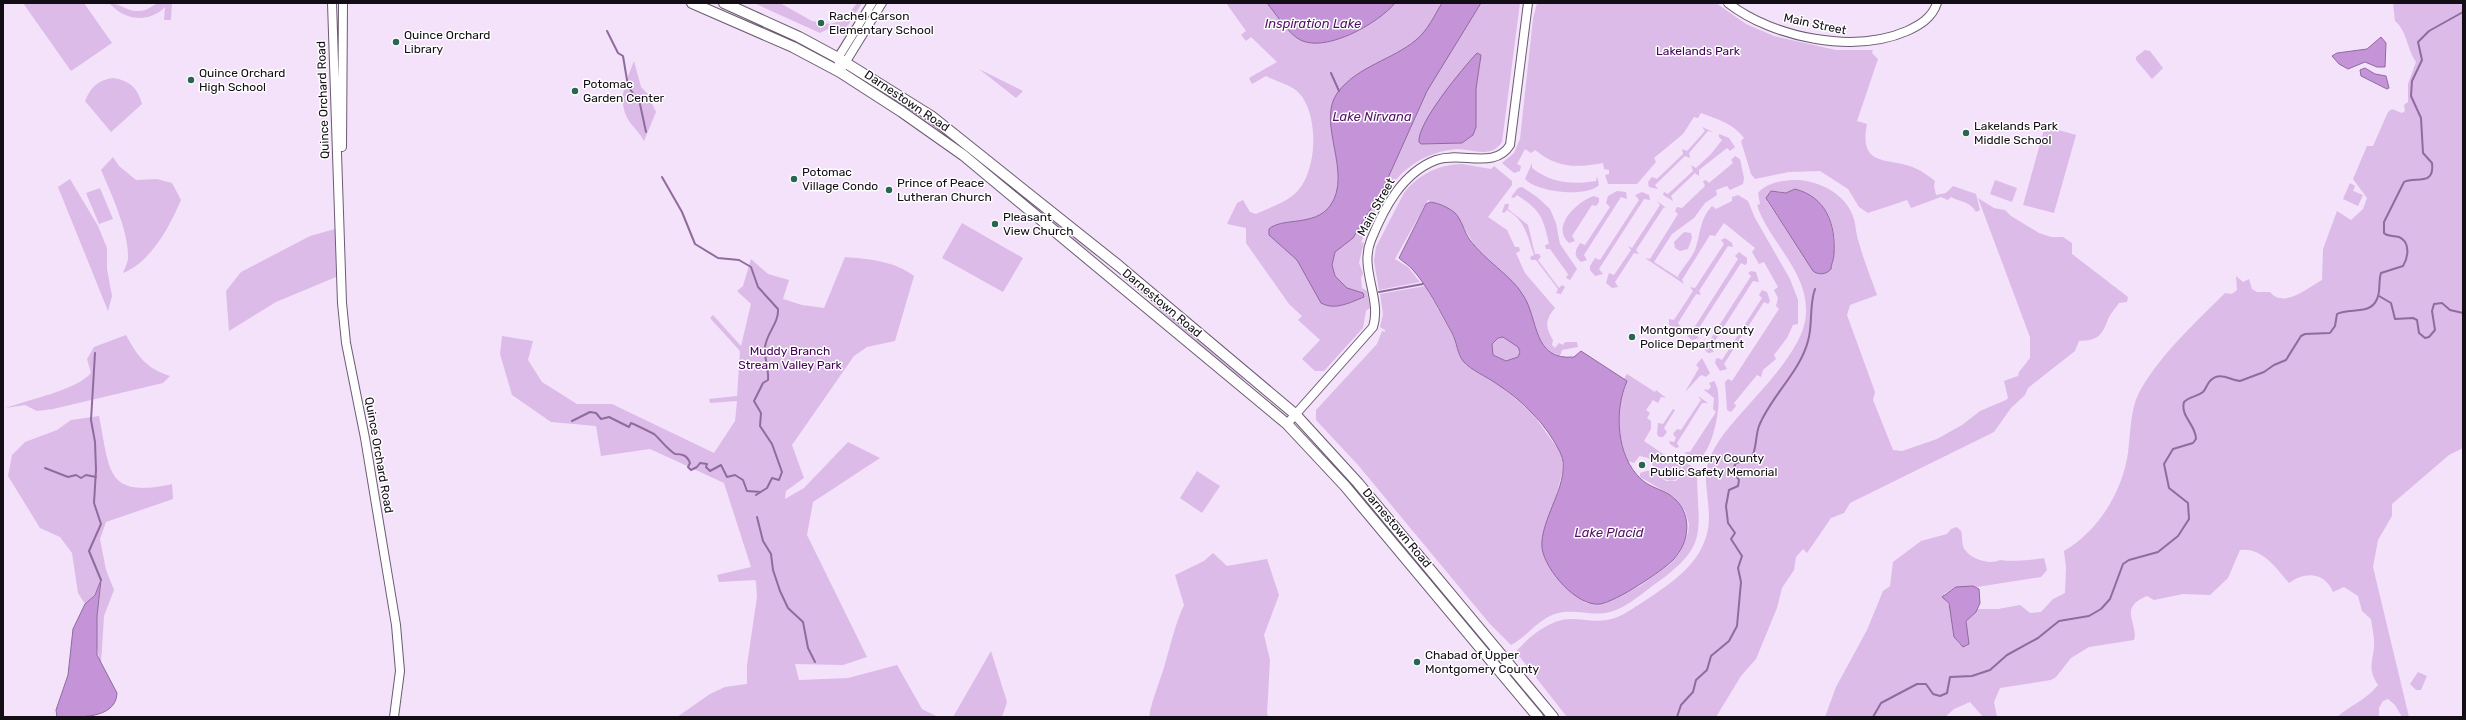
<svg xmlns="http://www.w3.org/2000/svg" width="2466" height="720" font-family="Rubik,sans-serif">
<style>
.green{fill:#dcbbe8;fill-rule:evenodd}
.water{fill:#c593d8;stroke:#906b9e;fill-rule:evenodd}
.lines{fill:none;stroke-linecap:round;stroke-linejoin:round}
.stream{stroke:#906b9e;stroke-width:2}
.tertiary-casing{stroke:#6b5c71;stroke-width:10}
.primary-casing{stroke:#6b5c71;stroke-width:12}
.tertiary{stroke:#fff;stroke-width:8}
.primary{stroke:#fff;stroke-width:10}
.poi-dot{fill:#296652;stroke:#fff;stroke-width:1.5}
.labels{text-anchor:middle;stroke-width:3;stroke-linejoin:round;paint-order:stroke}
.poi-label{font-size:12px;fill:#130d15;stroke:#fff;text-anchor:start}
.street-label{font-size:12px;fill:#130d15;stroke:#fff}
.park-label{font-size:12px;fill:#430056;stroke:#fff}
.water-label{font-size:13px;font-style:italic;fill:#501163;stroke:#fff}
</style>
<rect width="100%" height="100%" fill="#f3e2fa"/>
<!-- green -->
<path class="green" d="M23 3H84L112 43 71 71Z
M109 3C120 3 127 12 139 11 148 11 152 5 159 3 163 2 168 3 172 3L171 20H164L165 7C148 24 124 20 109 3Z
M754 3H780L812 21 830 24 844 20 857 3H862L842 35 830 28 820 33Z
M1226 3H1520L1502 142C1491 159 1473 149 1456 149 1445 150 1434 153 1424 158 1392 173 1373 211 1361 243L1364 242 1359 263 1363 273 1361 278 1362 288 1367 291 1370 308 1366 311 1363 328 1324 371H1315L1302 359 1320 340 1298 320 1302 316 1289 304 1246 243V228L1227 224 1237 203 1243 200 1250 212 1256 214C1268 208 1282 204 1292 196 1318 178 1320 115 1299 93 1292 85 1275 81 1266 76L1252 84 1249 78 1277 62 1251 37 1246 41 1241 35 1246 31Z
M1537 3H1716L1746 24 1774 36 1836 50H1873L1872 53 1878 59 1857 121 1867 124C1858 170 1890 156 1917 169 1923 172 1930 177 1935 181L1934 186 1936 195 1946 193 1953 186 1976 194 1980 210 1976 212C1970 201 1960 202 1951 197L1948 200 1941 197 1911 208 1907 200 1868 213 1859 207 1848 189 1820 171 1789 172 1755 179 1751 174 1741 141 1744 138C1734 124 1717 119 1701 113L1698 118 1694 117 1683 134 1654 158 1656 162 1637 184H1608L1605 175 1609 174V170L1604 169 1603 163C1576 168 1557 168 1535 150L1531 153 1525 149 1517 164 1521 166 1520 171 1514 173 1502 163 1514 153 1520 139 1533 19Z
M2393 3H2463V448L2449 455 2392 504V516L2378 540 2373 567 2409 717H2402L2395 705 2388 699 2383 701 2379 708V717H2337C2351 705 2366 700 2378 685 2368 669 2372 665 2374 648 2375 639 2372 628 2371 619L2362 611 2358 596 2344 587 2333 592C2325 572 2305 571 2289 583 2276 568 2262 547 2240 550L2228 578 2210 595 2183 594 2154 600 2147 596C2117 608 2139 624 2134 640L2089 647 2071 658 2056 677 2051 680 2000 688 1994 702 1997 717H1983L1970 702 1954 709 1945 717H1825L1836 687 1867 630 1883 591 1890 586 1893 562 1921 541 1947 534 1951 529 1957 527 1961 531C1963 537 1961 545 1965 550 1972 560 1991 565 2000 560 2010 562 2033 560 2044 558L2047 570 2041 577 1977 587H1956L1944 594 1952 612 1954 637 1960 645 1967 631V618L1976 612 1978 609H1998L2020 605 2030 613 2041 612 2053 599 2065 593 2066 568 2064 551C2098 531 2122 493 2128 453 2131 431 2130 408 2141 389 2162 353 2196 322 2225 293L2232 294 2237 290 2236 276 2243 282 2249 279 2252 289 2257 292H2270C2284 309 2307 288 2322 280L2323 249 2337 211 2351 220 2363 209 2367 198 2353 179 2367 146H2373L2388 112 2392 109 2402 113 2405 111 2404 105 2408 102V84L2416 62C2407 49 2407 31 2395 21Z
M2145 50 2150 51 2163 68 2152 79 2136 60V57Z
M634 61 641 87 647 93 656 112 644 141C640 133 634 128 629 121 616 99 626 82 634 61Z
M979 69 1023 91 1016 98Z
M853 75 911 108 952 137 1104 262Z
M113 78C129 80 138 88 142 104L111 132 85 101C91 87 98 80 113 78Z
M2045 126 2076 135 2054 213 2023 205Z
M1702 127 1713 132 1708 131 1689 153 1690 158 1685 156 1655 185 1658 189 1649 187 1648 182 1652 177 1657 179 1683 154 1682 149 1687 151 1705 131Z
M1719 134 1729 138 1735 147 1730 151 1727 148 1699 170V176L1695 173 1671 196 1673 201 1663 195 1664 192 1668 194 1693 171 1691 165 1696 168 1711 154 1722 140 1719 137Z
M1735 156 1740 159 1744 178 1743 184 1730 190 1727 186 1716 190 1717 195 1705 203 1694 218 1672 234 1654 262 1679 278 1678 276C1683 267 1691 259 1695 250 1701 234 1699 220 1712 206L1716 209 1732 201V197L1738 195 1748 201 1755 218 1790 279 1798 300V324L1793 325 1787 338 1774 355 1776 359 1763 370 1761 377 1757 375 1734 403 1736 406 1731 412 1727 410 1725 382 1728 379 1732 381 1779 309 1776 306 1778 298 1774 290 1778 287 1764 262 1759 264 1752 252 1755 248 1724 223 1715 236 1710 235 1682 280 1684 284 1645 258 1650 259 1678 214 1675 211 1677 207 1682 208 1705 186 1703 181 1706 180 1709 183 1733 163 1731 160Z
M113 157 119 166 136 180 157 179 172 183 181 200C170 226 151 262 123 273 125 268 128 262 128 258 129 232 111 193 101 170Z
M1532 163V168C1551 183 1573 185 1596 181L1597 176 1599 185C1587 198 1536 192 1525 179Z
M1462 164 1491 169 1494 166 1512 181V185L1488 217 1507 230 1515 247H1519L1520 251 1516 253 1525 273 1555 308C1545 320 1545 327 1553 340L1552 345 1555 348 1559 343 1563 345 1565 342H1577L1578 347 1562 350 1560 356 1550 352 1541 344 1523 294 1477 249 1458 218 1451 210 1428 200 1395 259 1408 267 1420 282 1379 290 1374 261 1376 247 1404 193C1417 175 1440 164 1462 164Z
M70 179 98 226 107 248V269L112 296 108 311 58 187Z
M1797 180C1821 181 1847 195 1854 219 1856 227 1856 235 1859 243 1864 261 1871 278 1877 295L1850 305 1847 315 1875 392 1873 400 1893 450 1902 451 1937 439 1962 425 1980 411 2006 400 2008 398 2004 381 2018 376 2019 372 2030 358V337L1978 198 1994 208 2005 210 2011 216 2039 233 2051 237H2063L2072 243V254L2128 297 2127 302 2119 303C2115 309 2109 315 2107 322 2101 337 2097 340 2079 341L2075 351 2028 388 2025 395 2011 408 1994 432 1850 503 1844 513 1831 518 1807 553 1803 549 1796 557 1794 570 1782 588 1777 608 1756 659 1741 676 1716 717H1567L1516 652C1528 637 1551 619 1570 619 1582 619 1594 622 1607 620 1619 618 1629 611 1640 604 1672 583 1709 560 1709 517 1708 482 1698 471 1721 438 1745 404 1805 354 1806 313 1808 271 1769 242 1757 205L1760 204 1758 193C1767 182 1784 180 1797 180ZM1795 189C1831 199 1841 234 1831 267L1815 273 1813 271 1767 201 1777 191 1786 193Z
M1995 180 2017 188 2012 202 1990 194Z
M2350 183 2355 186 2353 191 2363 195 2358 206 2343 199Z
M1522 187 1537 197 1550 209 1556 223 1560 244 1577 269 1570 280 1566 278 1568 274 1550 249H1546L1545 245 1549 244C1543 217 1541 211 1517 195L1514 198 1511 197 1518 188Z
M100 188 113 219 99 224 86 193Z
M1617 191 1626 192 1627 199 1621 197 1584 255 1587 260 1581 262C1573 255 1575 251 1580 243L1585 245 1610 207 1606 203 1608 196Z
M1642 192 1649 195 1650 200 1644 199 1599 269 1603 274 1595 276 1590 270V266L1595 258 1600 260 1639 200 1635 195Z
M1594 196 1599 198V202L1596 206 1592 205 1572 236 1575 241 1569 243C1550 226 1578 201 1594 196Z
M1657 201 1668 209 1664 207 1636 250 1639 254 1634 253 1615 282 1618 287 1612 288 1606 283 1609 273 1614 275 1631 250 1628 246 1632 248 1660 205Z
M1505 204H1509L1508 209 1528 225 1535 254H1539L1541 257 1538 260 1559 288 1562 285 1565 287 1561 294 1556 293 1558 289 1536 260H1531L1530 257 1534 255C1527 236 1526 221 1507 210L1504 213 1502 212Z
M962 223 1023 258 1003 292 942 258Z
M335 229 336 277 276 302 229 331 226 291 241 272 310 236Z
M1684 232 1691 233 1692 238 1688 249 1680 251 1675 248 1674 242Z
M1725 238 1732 243 1733 247 1728 246 1699 291 1701 295 1696 294 1678 323 1681 327 1675 329 1669 325V319L1674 320 1693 291 1690 287 1695 288 1724 244 1721 240Z
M1739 252 1747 258V263L1745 265 1741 263 1695 334 1699 338 1692 340 1686 335 1685 331 1687 329 1692 331 1738 259 1735 256Z
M845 257C870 259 894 261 914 276L895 341 867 347 854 356 792 445 804 478 786 491 785 499 804 488 848 442 880 458 813 502 807 535 867 657 843 665 795 664 799 680 848 678 897 665 922 709 938 717H677L710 694 725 687 747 684V665L757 597 756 582 755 580 719 582 717 575 751 567 724 483 650 449 601 456 596 426 551 422 512 395 500 354 502 336 533 341 528 360 542 382 577 404H612L714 453 735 421 737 401 710 403 709 399 737 396 740 351 710 318 713 315 741 346 751 304 737 291 743 286 751 259 768 274 789 280 783 299 802 305 824 308Z
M1751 271 1756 272 1759 282 1753 281 1711 347 1714 352 1708 353 1702 347V343L1704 340 1708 343 1751 276 1748 273Z
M1125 284 1185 328 1279 409 1245 380 1232 372Z
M1425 286 1454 338 1459 351 1470 367 1497 383 1532 413 1561 453 1563 470 1552 510 1565 587 1586 603 1602 604 1640 586 1670 564 1679 554 1688 533 1689 524 1685 511 1674 497 1640 477V473L1650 470 1666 481H1676L1683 474 1682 461 1697 469C1697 535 1712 544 1651 587 1639 596 1625 608 1610 612 1592 617 1573 608 1555 614 1537 620 1527 637 1511 645L1490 624 1358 465 1316 420V410L1377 344 1382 331 1385 332V330L1380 327 1383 314 1380 294Z
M1762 290 1767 292 1770 301 1768 304 1764 302 1724 364 1727 369 1720 371 1715 363 1716 359 1718 358 1722 360 1762 298 1759 295Z
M126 335C138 357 146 368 170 376L163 383 53 409 37 411 25 405 6 408C29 399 75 391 91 373L87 359 94 347Z
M1503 337 1518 347 1520 352 1518 357 1507 361 1493 355 1492 344 1498 338Z
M1702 358 1710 373 1706 377 1702 375 1700 376 1685 392 1699 368 1696 365Z
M1627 374 1655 392 1656 390 1666 398 1661 397 1658 403 1653 400 1646 410 1650 413 1647 418 1651 421V429L1644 441 1678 464 1681 462 1682 472 1677 479C1661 486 1655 467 1648 458L1640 456 1641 454 1634 463 1628 461C1617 436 1615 406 1627 381L1624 379Z
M1714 381C1726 396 1712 458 1696 460L1684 452H1690L1716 412 1713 409 1714 398 1703 389 1708 390 1711 387 1709 383Z
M1698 396 1708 403H1702L1677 443 1679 447 1676 448 1670 444 1669 441 1674 442 1676 438 1673 434 1677 429 1681 430 1701 400Z
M1673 409 1675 410 1664 428 1667 432 1663 437H1659L1657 434 1658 423 1663 424Z
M99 416C110 470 105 499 172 484L173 499 106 522 100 539 106 570 114 590 104 616 101 664C92 638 98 609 101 582L94 595 85 604 78 593 72 553 60 537 40 528 8 476 12 455 25 442 57 430 71 420Z
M1301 432 1351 480 1470 625 1449 603Z
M1197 471 1220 486 1202 513 1180 498Z
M1213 553 1227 566 1267 559 1279 595 1264 635 1270 660 1267 714 1269 717H1149C1152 698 1160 682 1165 664 1171 644 1175 624 1184 605L1175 575 1204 561Z
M991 651 1007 702 1002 717H953Z
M2418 672 2427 676 2421 690H2416L2410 684Z"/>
<!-- water -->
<path class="water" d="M1267 3H1395C1379 23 1322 56 1297 38 1286 30 1276 14 1267 3Z
M1442 3H1481L1427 91 1383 189 1353 238 1335 252 1332 265 1335 276 1347 288 1363 293 1364 297C1351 302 1335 311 1321 303L1297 260 1269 235V229C1282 217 1314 227 1330 206 1354 173 1315 122 1338 92 1358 66 1392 60 1416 40 1428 30 1434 16 1442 3Z
M2381 37 2386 43 2385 67H2377L2365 62 2348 69 2339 64 2332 56 2337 53 2367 49Z
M1477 53 1481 55 1476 89V127L1473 135 1462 143 1421 144 1419 142C1417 123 1463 68 1477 53Z
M2365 68 2375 74 2386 76 2389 88 2387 89 2361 76 2360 70Z
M1795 189C1826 197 1836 224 1834 254 1834 260 1831 264 1831 269 1826 275 1818 275 1813 271L1766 198 1771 191 1786 193Z
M1430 202C1438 203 1448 207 1455 213 1462 220 1464 232 1470 240 1484 260 1512 276 1523 295 1539 319 1532 361 1574 357L1581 351 1627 381C1614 410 1616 456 1641 479 1649 487 1661 489 1670 495 1693 511 1691 541 1673 560 1661 572 1617 601 1600 604 1577 607 1545 570 1542 548 1539 519 1574 479 1560 452 1546 424 1523 401 1497 384 1486 376 1472 371 1463 361 1457 353 1457 342 1452 333 1440 312 1429 288 1413 270 1409 265 1403 262 1399 258L1426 204ZM1503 337 1518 347 1520 352 1518 357 1506 361 1493 355 1492 344 1498 338Z
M101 580 97 616V655L117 693C116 720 77 717 57 717L56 710 68 675 73 629 85 604 95 595Z
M1973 586 1979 589 1980 603 1976 612 1966 621 1969 644 1963 647 1954 637 1949 603 1942 597 1956 587Z"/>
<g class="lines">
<!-- stream -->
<path class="stream" d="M607 31 618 53 623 56 628 86 640 104 646 132
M1331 73 1339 91
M662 177 682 212 695 244 718 258 739 260 751 267 758 287 778 309C779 323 767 332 765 347 764 358 769 369 768 380L763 383 754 401 761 413 760 426 772 444 782 472 779 480 772 478 767 488 756 495
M1379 292 1423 284
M2379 296 2391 303 2395 319 2413 318 2417 320 2419 333 2425 338 2429 337 2435 330 2432 311 2434 304 2442 303 2450 310 2463 313
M95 353 91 420 95 442 96 470 94 503 101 524 89 551 101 580
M572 421 590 412 596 413 601 419 609 417 629 427 631 423C634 424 652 433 654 434 661 440 666 448 675 454 682 454 687 455 690 463L688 467 691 470 697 467 700 463 707 464 706 467 710 471 721 465 727 477 735 475 743 480 747 491 761 492
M45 468 68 477 76 475 81 478 86 475 96 477
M757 517 763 541 771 554 773 570 780 591 788 608 803 622 808 648 815 662
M1677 717 1681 705 1693 692 1696 680 1707 670 1711 656 1729 641 1737 626 1741 582 1738 568 1742 556 1731 539 1735 533 1728 523 1726 506 1729 490 1738 486 1739 480 1735 474 1734 467 1736 463 1751 459C1757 449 1755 437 1759 426 1771 396 1800 372 1808 341 1813 324 1809 305 1815 289
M1873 717 1881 703 1917 684H1926L1933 694 1940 696 1947 693 1950 677 1972 676 1990 670 2007 655 2038 638 2059 621 2089 616 2101 609 2110 599 2123 564 2129 560 2158 552 2178 536 2189 519 2188 503 2169 488 2164 464 2173 449 2193 443 2196 439C2196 425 2180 416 2184 402 2190 396 2197 397 2203 392 2206 389 2207 384 2210 381 2220 371 2229 380 2240 381L2264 372 2274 365 2286 360 2301 336 2305 334 2330 333 2335 326 2337 314C2349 307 2370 316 2377 299 2381 291 2378 282 2381 273L2403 266C2408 258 2411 242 2399 237 2393 235 2388 237 2384 233V222L2404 182C2414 176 2435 187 2432 163L2423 153 2421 118 2411 96 2412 81 2422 60 2418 42 2429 31 2463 12"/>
<defs>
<path id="tertiary" d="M332 3 342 303 346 343 365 438 396 625 400 671 394 717
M1728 3C1773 38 1854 54 1907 31 1920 25 1932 18 1937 3
M839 63 838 58 872 3
M842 68 882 3
M342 147 343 3
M1287 424 1373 327C1382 299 1359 269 1371 240 1384 208 1402 173 1436 160 1461 151 1495 170 1510 145L1528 3"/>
<path id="primary" d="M692 3 793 47 840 72 902 112 963 155 1287 424 1345 486 1538 717
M724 3 799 37 838 58 931 116 1119 266 1295 414 1358 483 1553 717"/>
</defs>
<!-- tertiary casing -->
<use href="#tertiary" class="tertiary-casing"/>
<!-- primary casing -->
<use href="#primary" class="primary-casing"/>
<!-- tertiary -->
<use href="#tertiary" class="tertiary"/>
<!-- primary -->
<use href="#primary" class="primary"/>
</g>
<!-- markers -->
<g class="poi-dot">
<circle cx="821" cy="23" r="4"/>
<circle cx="396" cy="42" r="4"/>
<circle cx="191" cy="80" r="4"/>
<circle cx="575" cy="91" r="4"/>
<circle cx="1966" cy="133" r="4"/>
<circle cx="794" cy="179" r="4"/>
<circle cx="889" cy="190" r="4"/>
<circle cx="995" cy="224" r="4"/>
<circle cx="1632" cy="337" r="4"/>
<circle cx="1642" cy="465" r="4"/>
<circle cx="1417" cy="662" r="4"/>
</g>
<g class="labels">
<!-- poi labels -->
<g class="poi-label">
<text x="829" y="20">Rachel Carson<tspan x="829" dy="14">Elementary School</tspan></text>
<text x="404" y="39">Quince Orchard<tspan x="404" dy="14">Library</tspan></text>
<text x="199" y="77">Quince Orchard<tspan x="199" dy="14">High School</tspan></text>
<text x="583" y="88">Potomac<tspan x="583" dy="14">Garden Center</tspan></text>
<text x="1974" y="130">Lakelands Park<tspan x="1974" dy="14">Middle School</tspan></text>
<text x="802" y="176">Potomac<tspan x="802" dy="14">Village Condo</tspan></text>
<text x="897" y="187">Prince of Peace<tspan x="897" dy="14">Lutheran Church</tspan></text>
<text x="1003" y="221">Pleasant<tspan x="1003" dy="14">View Church</tspan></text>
<text x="1640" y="334">Montgomery County<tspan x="1640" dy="14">Police Department</tspan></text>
<text x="1650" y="462">Montgomery County<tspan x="1650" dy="14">Public Safety Memorial</tspan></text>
<text x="1425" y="659">Chabad of Upper<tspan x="1425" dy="14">Montgomery County</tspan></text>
</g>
<!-- street labels -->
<g class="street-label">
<text transform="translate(1815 24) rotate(12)" y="4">Main Street</text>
<text transform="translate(323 100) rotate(-92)" y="4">Quince Orchard Road</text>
<text transform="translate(907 101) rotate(34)" y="4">Darnestown Road</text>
<text transform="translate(1376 207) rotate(-61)" y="4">Main Street</text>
<text transform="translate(1162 303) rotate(40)" y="4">Darnestown Road</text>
<text transform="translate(379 455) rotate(80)" y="4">Quince Orchard Road</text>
<text transform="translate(1397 528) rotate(50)" y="4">Darnestown Road</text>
</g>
<!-- park labels -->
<g class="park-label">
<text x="1698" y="55">Lakelands Park</text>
<text x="790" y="355">Muddy Branch<tspan x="790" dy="14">Stream Valley Park</tspan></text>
</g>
<!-- water labels -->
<g class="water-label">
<text x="1313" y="28">Inspiration Lake</text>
<text x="1372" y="121">Lake Nirvana</text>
<text x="1609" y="537">Lake Placid</text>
</g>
</g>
<!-- border -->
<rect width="2466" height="720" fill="none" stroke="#130d15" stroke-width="8"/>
</svg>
